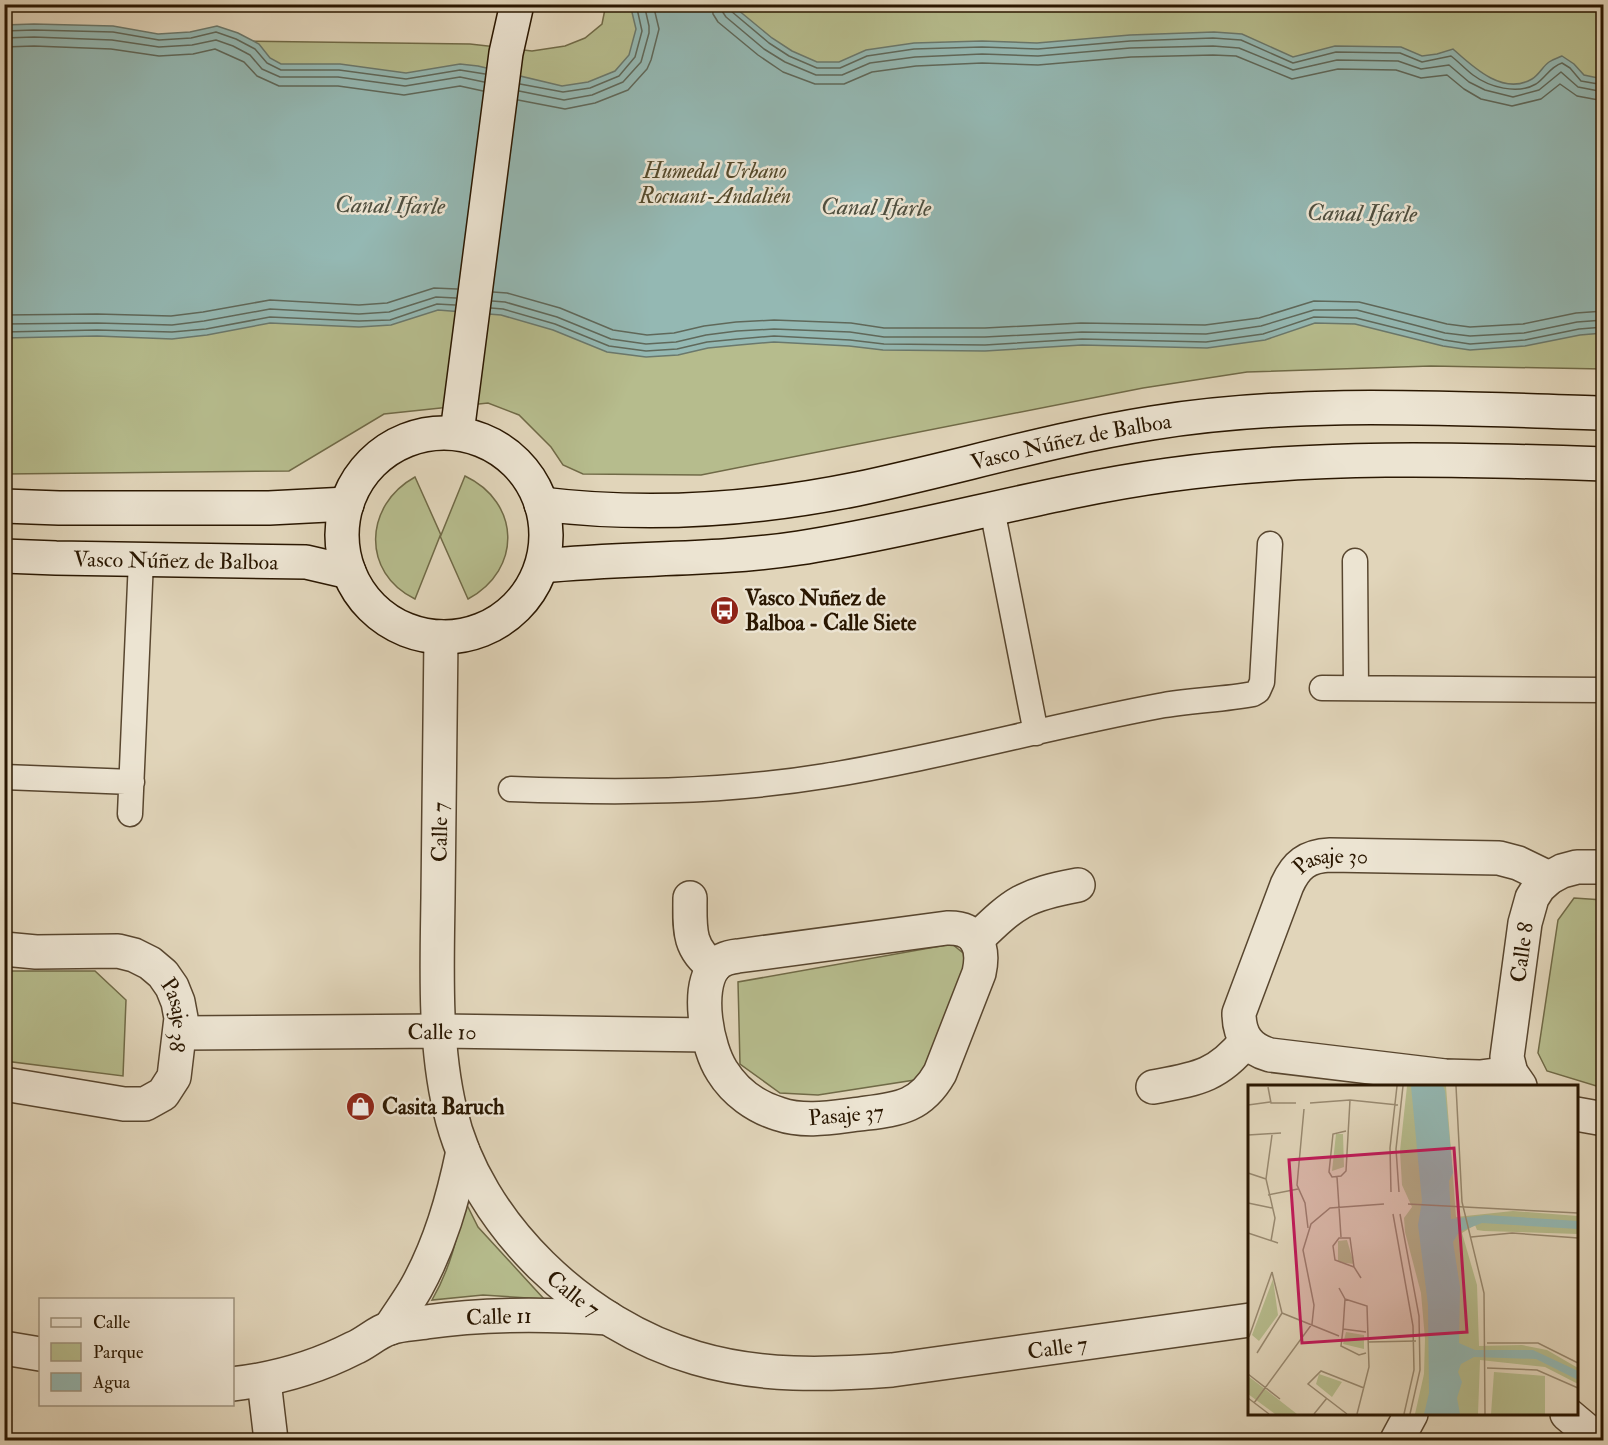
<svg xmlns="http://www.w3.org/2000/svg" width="1608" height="1445" font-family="'IM FELL Double Pica',serif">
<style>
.green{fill:#b6bc8d;stroke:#706a47;stroke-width:1.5}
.water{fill:#94b8b3;stroke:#6a786c;stroke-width:1.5}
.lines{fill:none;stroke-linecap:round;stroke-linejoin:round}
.shore{stroke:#5f685a;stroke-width:1.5}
.lane-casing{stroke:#58462f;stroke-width:27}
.street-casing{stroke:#58462f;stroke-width:36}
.secondary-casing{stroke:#2a1701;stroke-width:36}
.lane{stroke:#ece4d2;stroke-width:24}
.street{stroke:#ece4d2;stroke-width:33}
.secondary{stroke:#ece4d2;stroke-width:33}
.labels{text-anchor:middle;stroke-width:5;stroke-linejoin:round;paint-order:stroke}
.park-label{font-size:22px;font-style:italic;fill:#54492b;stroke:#ece4d2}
.street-label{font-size:22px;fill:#2a1701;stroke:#ece4d2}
.poi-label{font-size:22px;font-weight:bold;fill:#2a1701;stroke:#ece4d2;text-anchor:start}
.water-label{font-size:24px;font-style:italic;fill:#4f4f3f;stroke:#ece4d2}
.inset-road{fill:none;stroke:#988970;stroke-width:1.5}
.view{fill:#c2185b;fill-opacity:0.15;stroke:#c2185b;stroke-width:3}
.inset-edge{fill:none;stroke:#2a1701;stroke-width:3}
</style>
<rect width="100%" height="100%" fill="#e1d5ba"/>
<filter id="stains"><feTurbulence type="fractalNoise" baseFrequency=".00333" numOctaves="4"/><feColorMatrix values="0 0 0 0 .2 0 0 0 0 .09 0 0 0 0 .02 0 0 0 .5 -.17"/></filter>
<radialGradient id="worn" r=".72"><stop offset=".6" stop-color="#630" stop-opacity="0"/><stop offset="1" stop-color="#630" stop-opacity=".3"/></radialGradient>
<!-- green -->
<path class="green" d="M606 4 1603 5V369L1431 366 1247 372 1143 388 701 475 583 474 563 465 551 447 519 415 488 403 384 414 289 471 5 474V38L470 44 532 51 565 46 585 38 602 24Z
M465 476C520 502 523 569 468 599L440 536 415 599C361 573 364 505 415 477L441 535Z
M1574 898 1603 900V1088L1547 1071 1538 1053 1558 920Z
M952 944 968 957 921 1079 818 1095 780 1093 740 1064 738 982Z
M5 971H95L126 1000 123 1076 5 1061Z
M465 1201 478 1227 544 1299 483 1295 432 1300C451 1267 457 1238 465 1201Z"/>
<!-- water -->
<path class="water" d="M630 4 732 5 772 38 792 51 817 62H839L866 50 914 43 982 41 1037 43 1130 35 1214 32 1242 34 1293 57 1335 46 1401 47 1422 56 1437 54 1453 49C1473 67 1503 96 1532 79 1539 75 1543 66 1549 62 1553 59 1558 58 1562 56L1574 64 1584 75 1603 79V333L1580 335 1525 346 1470 350 1443 346 1355 324 1315 323 1265 340 1207 348 1082 345 985 351 883 350 849 346 774 342 739 345 708 348 678 355 646 357 607 352 553 330 501 315 438 310 391 325 359 327 270 323 207 335 172 339 97 336 5 338 4 25 34 24 113 26 158 34 190 32 217 26 238 33 259 44 270 58 281 64H340L406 73 460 64 478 66 562 86 588 82 615 71 629 55 636 29Z"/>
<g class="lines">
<!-- shore -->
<path class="shore" d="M712 4 713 14 718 22 758 55 783 72 815 84H844L872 72 916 66 982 63 1038 65 1131 57 1213 55 1236 56 1292 79 1338 69 1396 70 1421 78 1447 75 1464 89 1481 99 1512 106 1541 99 1560 84 1577 96 1604 101
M721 4 722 11 726 17 764 49 785 62 816 75H842L870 63 915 57 982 54 1038 56 1130 48 1213 46 1239 48 1293 70 1337 60 1398 61 1421 69 1449 65 1469 82 1485 90 1513 97 1539 90 1561 72 1578 87 1604 92
M729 4 731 11 769 43 789 56 817 68H840L867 56 914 49 982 47 1038 49 1130 41 1213 38 1241 40 1293 63 1336 52 1400 53 1422 62 1451 56C1459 62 1465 69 1473 75 1489 87 1517 95 1536 84 1546 77 1550 67 1562 63L1570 68 1581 81 1604 85
M4 31 34 30 113 32 159 40 191 38 216 32 236 39 255 49 267 63 281 70H339L406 79 460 70 485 74
M4 38 34 37 112 40 159 47 192 45 216 40 233 46 250 55 262 69 280 77H338L405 86 460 77 484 82
M4 47 34 46 111 49 159 56 193 54 215 49 244 62 257 76 279 86H338L404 95 460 86 483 91
M520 84 563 92 590 88 619 76 635 57 642 31 636 4
M519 91 564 100 592 95 623 82 641 62 649 33V26L644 4
M518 100 565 109 595 103 628 90 647 69 651 60 659 29 653 4
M493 292 507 293 560 308 613 330 647 335 674 333 704 326 736 322 774 320 851 323 884 328H985L1081 323 1205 325 1259 318 1314 301 1359 302 1447 324 1470 327 1523 324 1576 313 1604 311
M492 301 505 302 557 317 611 339 646 344 676 342 706 335 737 331 774 329 850 332 884 337H985L1082 332 1206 334 1261 326 1314 310H1357L1445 333 1470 336 1524 333 1577 322 1604 320
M491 308 503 309 555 324 609 346 646 351 677 349 707 342 738 339 774 336 850 340 884 344 985 345 1082 339 1206 342 1263 334 1314 317 1356 318 1444 340 1470 344 1525 340 1579 329 1604 327
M4 315 97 314 171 316 203 312 270 300 359 305 387 303 434 288 457 289
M4 324 97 323 172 325 204 321 270 309 359 314 389 312 436 297 456 298
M4 332 97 330 172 332 206 329 270 317 359 321 390 320 437 304 455 305"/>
<defs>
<path id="lane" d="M992 509 1036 733
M1355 561 1356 688
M1322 688 1604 690
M4 777 132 782
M511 789C616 793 721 793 825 776 937 758 1047 727 1159 706 1190 700 1222 700 1253 694L1258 691 1262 682 1270 544
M130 814 141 560"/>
<g id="street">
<path id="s1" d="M441 637C440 724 439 811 438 898 437 967 434 1043 450 1110 476 1225 585 1326 696 1358 760 1377 826 1375 892 1370L1250 1320"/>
<path d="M690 898C690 927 687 948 714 967"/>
<path d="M947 928C976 927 985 946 979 973L940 1073C920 1108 898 1109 860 1114 834 1117 805 1123 779 1114 756 1107 735 1092 722 1071 707 1048 696 990 714 967 720 959 729 957 738 956Z"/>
<path d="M976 940C1015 902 1024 895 1078 885"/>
<path id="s2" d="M4 949 36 952 118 951 134 955 150 963 163 974 172 987 178 1002 181 1018 174 1077 163 1094 145 1104H124L4 1084"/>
<path id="s3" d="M180 1033 441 1031 706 1035"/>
<path id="s4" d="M1511 1073 1480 1077 1445 1076 1270 1055C1249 1049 1239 1036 1239 1013L1287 885C1296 865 1307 856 1330 855L1499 858 1518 863 1549 878"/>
<path id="s5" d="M1520 1086 1511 1073 1507 1057 1525 923 1532 898 1539 887 1549 878 1562 871 1577 867H1604"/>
<path d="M1153 1087C1196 1079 1217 1077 1246 1041"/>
<path d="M1576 1114 1604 1119"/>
<path d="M390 1328C398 1315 408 1302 416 1288 440 1245 453 1199 463 1151"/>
<path d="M4 1348 40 1354"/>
<path d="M264 1381 271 1440"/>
<path id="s6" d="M232 1384C277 1379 315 1368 354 1348 366 1343 377 1332 390 1328 401 1324 415 1324 426 1322 486 1313 547 1314 608 1318"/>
<path d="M1567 1414 1598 1440"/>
<path d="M1397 1440 1411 1414"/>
</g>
<g id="secondary">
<path d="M457 433 506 53 517 4"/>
<circle cx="444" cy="535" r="102"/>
<path id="s7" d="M541 504C647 517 754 510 857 489 956 468 1052 439 1152 423 1301 399 1454 409 1604 413"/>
<path d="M4 506 59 508H269L347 504"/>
<path id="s8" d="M4 556 56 558 306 562 349 572"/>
<path d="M542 566C627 557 714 561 799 548 923 529 1044 492 1168 475 1312 455 1459 459 1604 464"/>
</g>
</defs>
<!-- lane casing -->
<use href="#lane" class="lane-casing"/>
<!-- street casing -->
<use href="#street" class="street-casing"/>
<!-- secondary casing -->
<use href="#secondary" class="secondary-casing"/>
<!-- lane -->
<use href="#lane" class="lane"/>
<!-- street -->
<use href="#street" class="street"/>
<!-- secondary -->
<use href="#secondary" class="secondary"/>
</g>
<!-- icons -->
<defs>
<symbol id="bus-disc" viewBox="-11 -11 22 22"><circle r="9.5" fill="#8f2418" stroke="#ece4d2"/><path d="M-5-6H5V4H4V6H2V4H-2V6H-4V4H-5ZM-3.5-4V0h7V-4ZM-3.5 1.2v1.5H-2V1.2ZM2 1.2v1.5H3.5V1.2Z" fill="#fff"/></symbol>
<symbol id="shop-disc" viewBox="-11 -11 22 22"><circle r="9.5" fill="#8f2418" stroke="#ece4d2"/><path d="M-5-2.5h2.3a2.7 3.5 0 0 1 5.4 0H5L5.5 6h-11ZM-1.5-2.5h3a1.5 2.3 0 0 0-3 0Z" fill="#fff"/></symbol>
</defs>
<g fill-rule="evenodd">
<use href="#bus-disc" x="708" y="594" width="33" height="33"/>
<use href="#shop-disc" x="344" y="1090" width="33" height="33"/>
</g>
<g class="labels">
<!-- park labels -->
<g class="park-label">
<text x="715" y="178">Humedal Urbano<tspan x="715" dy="25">Rocuant-Andalién</tspan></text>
</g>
<!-- street labels -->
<g class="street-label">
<text dy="8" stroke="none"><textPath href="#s7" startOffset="537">Vasco Núñez de Balboa</textPath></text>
<text dy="8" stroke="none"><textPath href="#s8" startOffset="172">Vasco Núñez de Balboa</textPath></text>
<text transform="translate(439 832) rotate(-89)" y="8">Calle 7</text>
<text dy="8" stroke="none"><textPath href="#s4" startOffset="492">Pasaje 30</textPath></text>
<text dy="8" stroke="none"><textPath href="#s5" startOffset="138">Calle 8</textPath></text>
<text dy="8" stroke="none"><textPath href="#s2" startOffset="210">Pasaje 38</textPath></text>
<text dy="8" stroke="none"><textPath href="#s3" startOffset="262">Calle 10</textPath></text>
<text transform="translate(846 1114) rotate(-5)" y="8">Pasaje 37</text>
<text dy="8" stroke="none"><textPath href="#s1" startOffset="699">Calle 7</textPath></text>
<text dy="8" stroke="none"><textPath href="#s6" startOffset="279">Calle 11</textPath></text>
<text dy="8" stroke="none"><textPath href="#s1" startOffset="1203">Calle 7</textPath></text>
</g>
<!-- poi labels -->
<g class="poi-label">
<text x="745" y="605">Vasco Nuñez de<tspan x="745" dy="25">Balboa - Calle Siete</tspan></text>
<text x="382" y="1114">Casita Baruch</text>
</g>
<!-- water labels -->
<g class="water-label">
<text transform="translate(390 205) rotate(1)" y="8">Canal Ifarle</text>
<text transform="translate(876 207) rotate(1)" y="8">Canal Ifarle</text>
<text transform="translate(1362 213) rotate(1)" y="8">Canal Ifarle</text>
</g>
</g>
<!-- overview -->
<g transform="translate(1248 1085)">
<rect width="330" height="330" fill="#e1d5ba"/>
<path d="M159 1H198L208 132 265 126 330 131V149L236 146 229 145 227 140 214 148 229 200 231 261 274 260 299 265 330 283V299L297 282 232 275 230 329H167L176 289 177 254 173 208 157 147 156 133 164 122 154 100 152 66ZM88 49H95L96 82 84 86ZM99 155 106 179 90 177V156ZM25 194 30 230 11 256 4 250ZM98 247 116 250V264L95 259ZM246 287 297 291V329H243ZM71 289 94 297 84 312 68 299ZM0 291 49 329H27L0 309Z" fill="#b6bc8d"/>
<path d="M163 1H195L197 6 205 88 201 96 203 134 238 130 330 136V144L234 138 211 147 205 157 212 202 211 258 227 265H285L330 286V295L288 274 226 272 213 279 210 287 214 297 209 313 212 329H176L181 308 180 220 170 140 174 116Z" fill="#94b8b3"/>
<path class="inset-road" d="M208 1 214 117 236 208 237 329M20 2 23 18H48M62 18 102 15 150 20M0 20 22 17M56 24 49 100 57 118 60 143M98 46 85 49 81 87 84 92 93 91 98 86 102 15M0 50 33 48M0 88 18 94M89 92 93 152M143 107 142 63 149 1M151 107 148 64 155 1M20 110 50 104M0 118 24 123M160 119 330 128M145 129 165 241 166 285 156 329M152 129 171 231 172 285 162 329M0 148 30 158M223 152 264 148 330 153M23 156 27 133 18 94 24 50M106 182 87 175 85 161 91 153H102L106 182 113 193M91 203 97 214 95 244M97 214 119 221 121 282 109 329M34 228 91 251M95 244 93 261 111 270 118 268M95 244 118 247M1 252 24 187M120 257 168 256M239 258H290L330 278M9 268 34 228 24 187M239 283 289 285 330 303M0 289 32 314M0 313 21 329M6 318 64 239 66 220 55 165 63 139 82 123 136 119M66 329 79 313M99 329 60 299 73 286 116 303"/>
<path class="view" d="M206 63 219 247 54 258 41 75Z"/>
<rect width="330" height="330" class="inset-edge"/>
</g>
<!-- margin -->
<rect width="1608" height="1445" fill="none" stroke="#e1d5ba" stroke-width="24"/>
<rect x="6" y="6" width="1596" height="1433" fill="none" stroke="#2a1701" stroke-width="3"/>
<rect x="12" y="12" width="1584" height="1421" fill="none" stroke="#2a1701" stroke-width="1.5"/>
<!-- legend -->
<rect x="39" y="1298" width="195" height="108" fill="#ece4d2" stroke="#9e927e" stroke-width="1.5"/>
<rect x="51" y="1318" width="30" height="9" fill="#ece4d2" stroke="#9e927e" stroke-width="1.5"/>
<text x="93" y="1328" font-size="18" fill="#2a1701">Calle</text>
<rect x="51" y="1343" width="30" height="18" fill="#b6bc8d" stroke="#9e927e" stroke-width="1.5"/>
<text x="93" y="1358" font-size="18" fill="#2a1701">Parque</text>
<rect x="51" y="1373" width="30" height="18" fill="#94b8b3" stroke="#9e927e" stroke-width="1.5"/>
<text x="93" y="1388" font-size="18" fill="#2a1701">Agua</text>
<rect width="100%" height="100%" filter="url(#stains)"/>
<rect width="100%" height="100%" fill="url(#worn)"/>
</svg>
